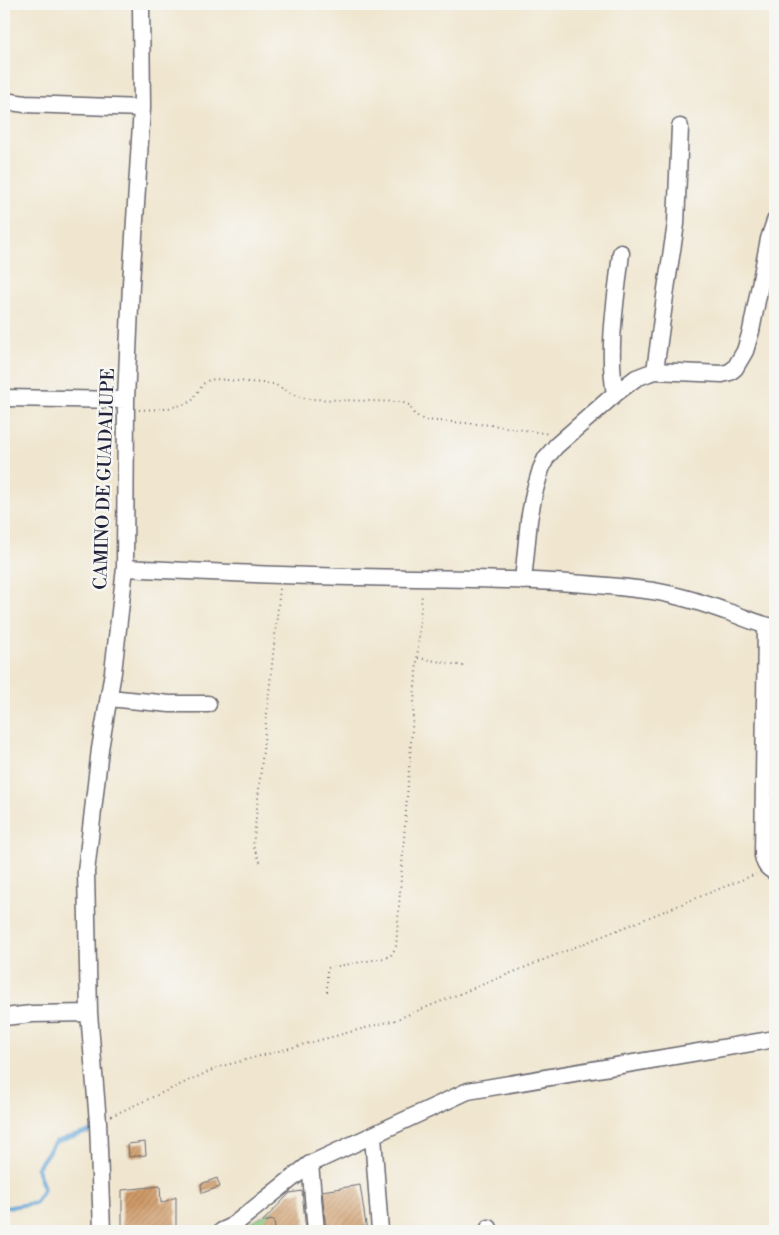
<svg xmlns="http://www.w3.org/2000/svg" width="779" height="1235" font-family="'Libre Bodoni',serif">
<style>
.green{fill:#8dca80;stroke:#58765e}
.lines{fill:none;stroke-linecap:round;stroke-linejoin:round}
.stream{stroke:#5fa3d4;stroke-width:4}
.building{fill:url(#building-hatch)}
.minor-casing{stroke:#6a676f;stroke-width:19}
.path{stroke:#6a676f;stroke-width:2;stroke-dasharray:1 4;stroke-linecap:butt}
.minor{stroke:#fff;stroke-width:16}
.labels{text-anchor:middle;stroke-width:5;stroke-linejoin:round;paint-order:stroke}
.street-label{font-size:18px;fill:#22223b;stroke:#f6f6f2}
</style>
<defs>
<pattern id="building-hatch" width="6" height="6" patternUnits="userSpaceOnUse" patternTransform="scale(1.25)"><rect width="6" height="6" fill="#d09b68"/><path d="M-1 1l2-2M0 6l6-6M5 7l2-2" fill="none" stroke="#a87e57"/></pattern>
</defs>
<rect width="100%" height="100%" fill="#f6f6f2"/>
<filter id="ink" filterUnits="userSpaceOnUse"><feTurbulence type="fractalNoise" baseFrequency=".02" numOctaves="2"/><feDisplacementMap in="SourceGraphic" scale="10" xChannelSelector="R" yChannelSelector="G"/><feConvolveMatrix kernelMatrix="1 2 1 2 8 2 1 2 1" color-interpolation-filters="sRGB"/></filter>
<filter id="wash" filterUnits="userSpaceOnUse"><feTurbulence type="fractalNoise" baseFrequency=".0096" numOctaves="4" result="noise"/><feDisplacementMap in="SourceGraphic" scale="20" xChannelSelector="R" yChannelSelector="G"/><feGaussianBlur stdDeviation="1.12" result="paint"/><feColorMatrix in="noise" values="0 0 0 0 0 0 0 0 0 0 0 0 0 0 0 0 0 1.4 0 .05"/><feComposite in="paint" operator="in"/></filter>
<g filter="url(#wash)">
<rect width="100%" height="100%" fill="#f0e6cf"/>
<!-- green -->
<path class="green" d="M273 1210 274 1231H237Z"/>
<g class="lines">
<!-- stream -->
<path class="stream" d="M4 1208 35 1203 44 1189 37 1168 55 1142 91 1131"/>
</g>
<g id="blocks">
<!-- building -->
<path class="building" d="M145 1142 146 1155 129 1157 128 1144Z
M217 1178 220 1187 202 1193 201 1184Z
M360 1185 367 1231H326L322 1191Z
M160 1186 161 1203 176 1197V1229L153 1228V1231H122V1190Z
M302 1191 306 1231H275L274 1220 262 1222 290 1193Z"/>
</g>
</g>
<g filter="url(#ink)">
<use href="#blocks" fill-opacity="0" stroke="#6a676f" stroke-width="1"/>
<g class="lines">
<defs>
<path id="minor" d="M4 101 25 104 142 108
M655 371 666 289 676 224 680 127
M615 394C607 348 616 300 621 253
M4 398 126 400
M125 568C204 572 283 576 362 577 456 579 552 578 645 590 672 593 700 602 725 611 742 616 758 625 775 627
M523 581 529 520 534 493 541 469 546 458 556 446 615 394 636 378 649 373 655 371 722 374 730 372 735 368 745 351 751 331 769 239 775 221
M766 626 763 856C765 865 767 868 775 872
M109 698 170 704H208
M4 1017 32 1014 89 1013
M373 1136 380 1231
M310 1164 316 1231
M489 1228 490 1231
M102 1231 98 1122 89 1013 86 872 100 749 113 672 125 568 126 400 131 284 142 108 141 4
M222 1231 231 1227 310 1164 468 1091 775 1039"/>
</defs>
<!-- minor casing -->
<use href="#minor" class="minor-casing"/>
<!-- path -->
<path class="path" d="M139 410 164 409 186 404 192 401 203 384 209 380 215 379 274 384 296 396 310 399 401 402 409 405 414 414 424 420 492 425 550 434
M418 658 464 666
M260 862 253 846 280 588
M327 992V968L390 957 396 947 422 593
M111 1116 219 1067 395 1020 756 874"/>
<!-- minor -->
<use href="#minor" class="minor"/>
</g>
</g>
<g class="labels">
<!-- street labels -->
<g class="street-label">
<text transform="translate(104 479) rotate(-88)" y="6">CAMINO DE GUADALUPE</text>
</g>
</g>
<!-- margin -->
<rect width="779" height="1235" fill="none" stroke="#f6f6f2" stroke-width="20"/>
</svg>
